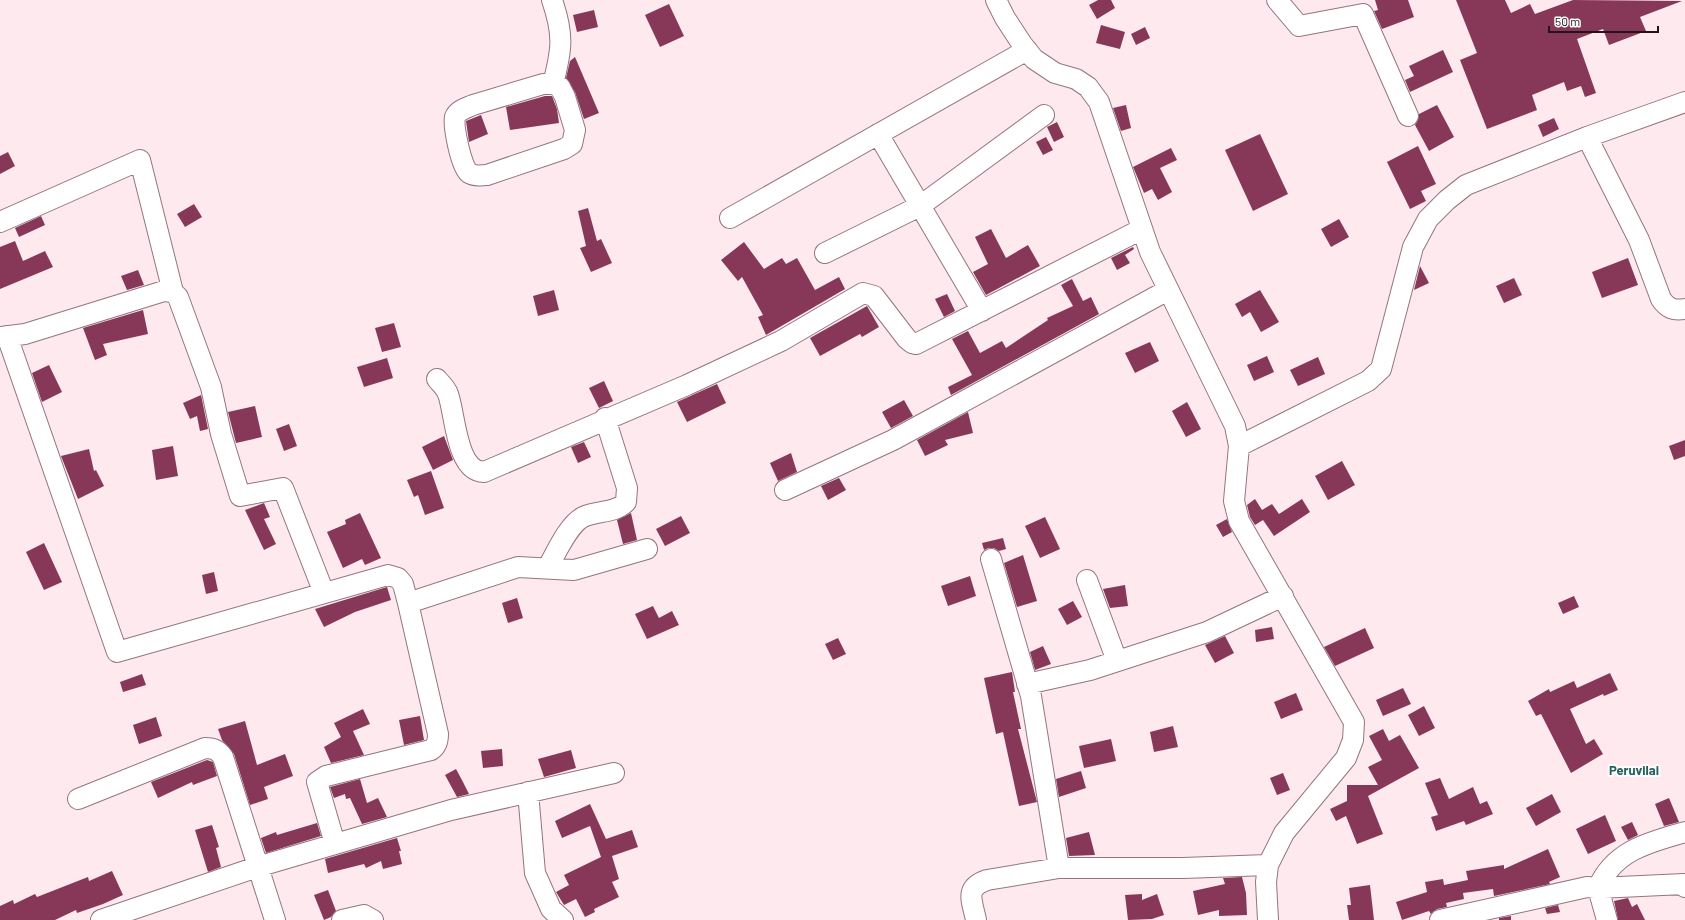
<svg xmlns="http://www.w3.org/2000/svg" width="1685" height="920" font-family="Barlow,sans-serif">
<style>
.building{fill:#873858}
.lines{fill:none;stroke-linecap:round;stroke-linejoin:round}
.minor-casing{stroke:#94757f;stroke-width:22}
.minor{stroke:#fff;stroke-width:20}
.labels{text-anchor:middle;stroke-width:4;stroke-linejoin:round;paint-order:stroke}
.quarter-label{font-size:13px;font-weight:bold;fill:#266060;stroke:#fcfcfc}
</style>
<rect width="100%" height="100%" fill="#fee9ef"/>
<!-- building -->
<path class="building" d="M1098 0H1111L1115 8 1097 19 1089 5Z
M1375 0H1408L1414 17 1382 29 1374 11 1378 10Z
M1456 0H1505L1511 13 1530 4 1535 14 1573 0 1682 1 1640 17 1646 31 1609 45 1603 29 1577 39 1596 93 1585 97 1581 86 1567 91 1564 82 1532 95 1537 110 1487 129 1460 60 1477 53Z
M669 4 684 36 660 47 645 15Z
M594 10 598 27 577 32 573 15Z
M1101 25 1125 32 1120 49 1096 43Z
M1145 27 1150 38 1136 45 1131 34Z
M1443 50 1453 72 1410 92 1405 80 1414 76 1409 66Z
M575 57 599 113 584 119 575 92 566 78 570 61Z
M545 96H552L557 109 559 123 510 130 506 107Z
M1126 105 1131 128 1121 131 1113 108Z
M1437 105 1454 137 1429 151 1415 125 1417 122 1419 114Z
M481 115 488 134 469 142 466 121Z
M1554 118 1559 129 1543 137 1538 125Z
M1057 122 1064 137 1054 142 1047 127Z
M1260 134 1288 194 1253 211 1225 150Z
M1046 137 1053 150 1043 155 1036 142Z
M1418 146 1436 184 1421 191 1426 201 1410 209 1387 162Z
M1171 148 1177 160 1160 168 1172 192 1158 200 1152 189 1144 193 1133 167Z
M8 152 15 166 0 174V156Z
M194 204 202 217 185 227 177 214Z
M588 208 597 241 601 239 612 263 591 272 580 248 586 246 578 211Z
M41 216 45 225 19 237 15 228Z
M1339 219 1349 237 1331 247 1321 229Z
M991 229 1006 258 1028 245 1040 266 986 295 973 272 988 264 975 237Z
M15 241 23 261 45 251 53 267 0 289V247Z
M744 242 764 269 782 258 786 264 797 258 815 290 839 277 845 289 766 335 758 317 763 315 742 277 738 281 721 260Z
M1133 247 1134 249 1125 255 1130 263 1117 270 1111 258Z
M1628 258 1638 285 1602 298 1592 272Z
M1420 266 1429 283 1414 290Z
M138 270 144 285 127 290 121 276Z
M1514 278 1522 295 1504 303 1496 286Z
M1072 279 1083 301 1091 297 1099 314 951 395 948 387 972 375 952 339 968 331 980 353 1002 341 1006 348 1048 320 1047 318 1073 306 1061 285Z
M554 290 559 310 538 316 533 296Z
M1260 290 1279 322 1261 332 1250 312 1242 317 1235 304Z
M947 294 955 311 944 317 935 299Z
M867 306 879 327 862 337 860 334 820 356 810 338Z
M143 310 148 334 103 344 107 355 95 360 83 328Z
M394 323 401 347 382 352 375 328Z
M1150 342 1159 361 1135 373 1125 353Z
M1267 356 1274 372 1254 381 1247 365Z
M1318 357 1325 374 1298 386 1290 370Z
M387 358 393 378 364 387 357 367Z
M49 365 62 392 42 402 32 373Z
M604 381 613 401 599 408 589 388Z
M717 384 726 403 687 422 677 402Z
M201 395 208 429 200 431 197 416 190 419 183 403Z
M904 400 913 416 891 428 882 412Z
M1187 402 1201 429 1186 437 1172 411Z
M255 406 262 437 236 443 228 412Z
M968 412 973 433 945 440 948 445 925 456 917 440Z
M289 424 297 446 284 451 276 429Z
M444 436 453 460 433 470 422 447Z
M1685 440V456L1674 460 1669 446Z
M584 442 591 457 578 463 571 447Z
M173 446 178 476 156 480 152 450Z
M89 449 94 471 96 470 104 486 78 499 61 456Z
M791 453 797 472 778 481 770 463Z
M1342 461 1355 485 1328 500 1315 476Z
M431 471 444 508 425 515 418 495 414 497 407 480Z
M839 478 846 490 828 500 821 486Z
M1255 499 1262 510 1272 504 1279 514 1302 499 1310 512 1274 536 1263 520 1255 525 1250 517 1247 505Z
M264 503 270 517 264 519 276 544 264 550 245 510Z
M360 513 381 558 365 565 362 559 343 568 327 532 346 524 345 520Z
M631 513 637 540 623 544 617 520Z
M681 516 690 533 665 546 656 529Z
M1045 517 1060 549 1040 558 1025 526Z
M1227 519 1232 532 1223 537 1216 525Z
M1003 538 1006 549 999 551 994 548H988L984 550 982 543Z
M44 543 62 582 44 590 26 552Z
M1023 555 1037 601 1017 607 1004 563Z
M214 572 218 591 206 594 202 575Z
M970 576 976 596 948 606 941 586Z
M1125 585 1128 606 1110 608 1103 589Z
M387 587 391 600 355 612 324 627 315 609Z
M1574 596 1579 607 1563 614 1558 603Z
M517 598 523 618 508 623 502 603Z
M1073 601 1082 617 1067 625 1058 609Z
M653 606 659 618 672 611 679 625 647 639 635 614Z
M1272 627 1274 639 1256 642 1255 630Z
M1365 628 1374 648 1335 666 1324 647Z
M1225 636 1234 653 1215 663 1205 645Z
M838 638 846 654 833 660 825 644Z
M1043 646 1051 664 1035 670 1030 652Z
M1012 672 1015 692H1013L1021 729H1018L1037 802 1019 806 1003 732 996 734 984 678Z
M1610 673 1618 690 1604 696 1603 694 1570 709 1586 744 1594 739 1603 754 1571 773 1541 714 1536 716 1528 701 1549 689 1550 692 1574 681 1577 688Z
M142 674 146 685 123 692 120 682Z
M1403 688 1411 704 1383 716 1376 700Z
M1296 693 1303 710 1281 719 1274 702Z
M1424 706 1435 728 1419 736 1408 715Z
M363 709 370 724 353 731 364 755 331 763 324 747 341 737 334 723Z
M420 716 424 740 404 745 399 720Z
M156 717 162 736 139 744 133 725Z
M245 721 257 765 285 754 293 776 264 787 268 799 250 805 234 754 222 740 218 729Z
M1173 726 1178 747 1154 752 1150 732Z
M1383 729 1389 741 1400 735 1419 768 1368 796 1383 834 1357 844 1346 816 1336 821 1330 809 1347 801V785H1378L1368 767 1382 760 1369 736Z
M1111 739 1116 761 1084 768 1079 746Z
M502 749 503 766 483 768 481 751Z
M571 750 576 768 544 777 538 759Z
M207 760 213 762 217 776 193 785 192 782 158 798 151 782Z
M456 769 463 782 469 794 457 797 445 775Z
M1081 771 1086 788 1059 797 1056 779Z
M1283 773 1290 790 1277 795 1270 778Z
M1440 778 1449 799 1473 787 1480 804 1487 801 1493 814 1466 825 1464 821 1436 831 1431 817 1438 815 1425 783Z
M360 779 367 803 378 798 387 817 362 824 350 798 346 799 345 794 334 798 330 787Z
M1552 794 1561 812 1536 826 1526 808Z
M1669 798 1679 822 1664 826 1655 804Z
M590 804 606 839 632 830 638 847 612 856 619 879 612 882 619 897 594 909 595 912 585 917 576 899 564 905 556 892 569 885 564 875 601 857 590 826 562 838 555 821Z
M1605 815 1616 841 1588 854 1576 829Z
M1632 822 1638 835 1628 840 1621 827Z
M317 823 321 836 266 853 261 838 276 832 277 835Z
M212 825 219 847 216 848 221 867 208 872 195 830Z
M1089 832 1095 855 1069 856 1066 838Z
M397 838 401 851H399L402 864 383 869 381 861 366 868 364 864 328 873 325 859Z
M1548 849 1560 877 1549 882 1550 884 1494 896 1493 889 1463 893 1464 899 1446 903 1447 907 1437 909 1431 914 1429 911 1402 920 1396 902 1427 892 1425 882 1443 879 1444 885 1468 880 1466 871 1504 865V869Z
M112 871 123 895 103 904 77 913 76 910 55 920H0V906L13 900 14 904 35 894 37 897 88 877 89 881Z
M1242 877 1246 893 1247 915 1219 916V910L1198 915 1193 891 1225 884 1223 878Z
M1370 885 1374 920H1349L1347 905H1351L1349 888Z
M328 890 336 911 331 917 324 920 314 895Z
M1142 894V900L1157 894 1164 915 1152 919 1128 920 1125 895Z
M1628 898 1632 907 1637 904 1645 920H1618L1614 901Z
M1558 905 1560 912 1547 914 1545 908Z
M1511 916V920H1499V918Z"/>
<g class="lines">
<defs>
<path id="minor" d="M552 0C564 35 562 49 553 84
M996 0 1005 18 1022 44 1034 59 1055 73 1076 79 1088 87 1099 102 1150 252 1235 426 1239 446 1234 501 1239 521 1354 722 1353 740 1346 758 1284 833 1268 865 1266 882 1268 920
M1277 0 1299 26 1363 14 1408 116
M543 84H553L560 87 565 97 575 130 572 144 564 149 487 175C481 175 475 177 469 173 461 167 453 126 455 117 458 110 466 108 473 105Z
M878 134 982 311
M1587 137 1639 240 1661 299C1667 308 1673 311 1685 309
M730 218 1027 50
M0 222 140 160 173 292
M825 253 920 206 1044 115
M7 336 117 652 388 575 398 578 403 584 408 603 438 734C438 741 437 746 431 750L326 776 317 782 335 844
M0 337 25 334 164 291 173 292 178 297 211 387 221 434 240 496 283 488 324 593
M437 379C441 384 446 388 448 394 455 412 456 472 484 472L687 385 781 341 863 293 874 296 907 339 912 343 916 344 1142 229
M1239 446 1368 381 1381 369 1413 247 1428 219 1447 200 1466 185 1587 137 1685 102
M785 490 893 440 1168 290
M991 559 1031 696 1059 868
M548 567C556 553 568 525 583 517 598 510 614 514 626 502L627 488 605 418
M1087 580 1117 661
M408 603 518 567 574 570 647 549
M1027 684 1090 670 1207 632 1283 596
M528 792 535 873 551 909 563 920
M78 799 205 748C214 748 218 750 223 757L275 920
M101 920 257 867 451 810 614 773
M342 920 364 915 373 920
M976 920C972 900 964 888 987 880L1059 868H1183L1268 865
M1440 920 1587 887 1598 888C1614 850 1650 842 1685 832
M1607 920 1598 888 1684 884 1685 887"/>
</defs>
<!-- minor casing -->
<use href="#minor" class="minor-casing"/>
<!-- minor -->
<use href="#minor" class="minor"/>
</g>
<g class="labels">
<!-- quarter labels -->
<g class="quarter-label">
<text x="1634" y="775">Peruvilai</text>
</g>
</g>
<!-- scale -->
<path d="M1549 26v6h109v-6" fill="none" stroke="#211519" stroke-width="2"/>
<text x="1555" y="26" font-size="12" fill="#211519" stroke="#fcfcfc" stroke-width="3" paint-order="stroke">50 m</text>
</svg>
